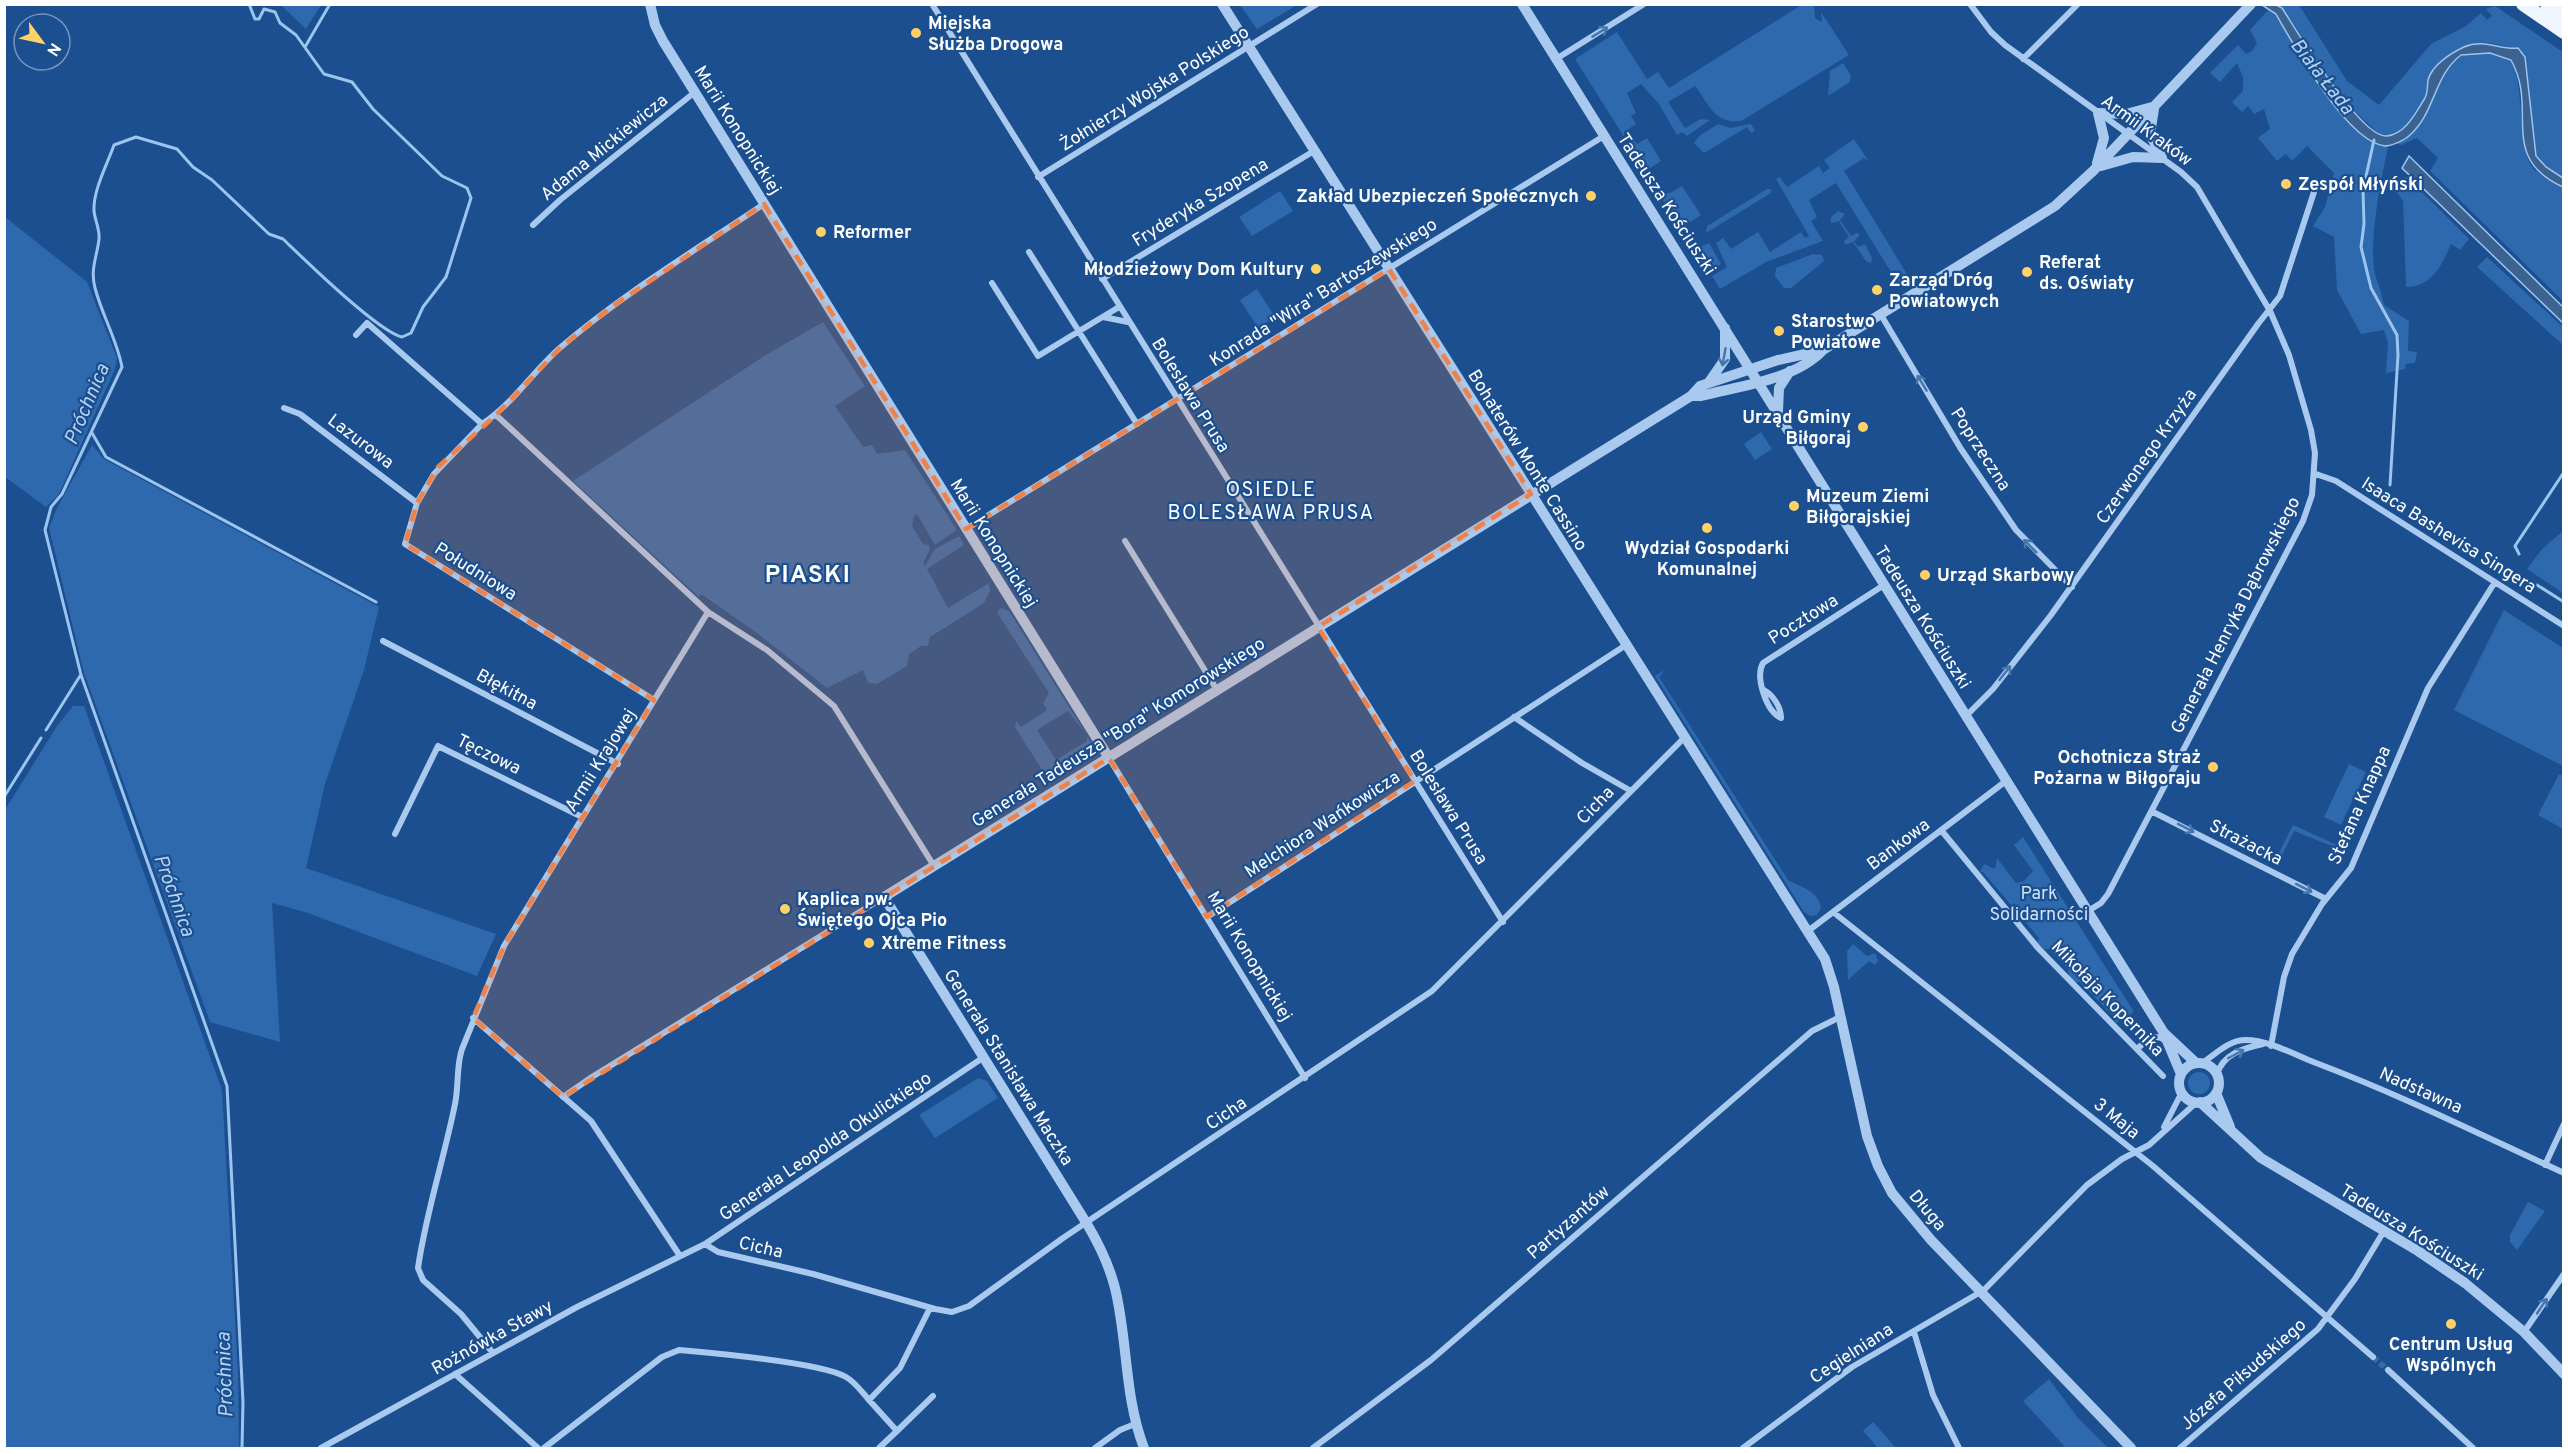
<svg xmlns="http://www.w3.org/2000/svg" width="2568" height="1453" font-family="Overpass,sans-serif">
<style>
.green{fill:#2e69ad}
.water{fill:#3c6290;stroke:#9cc4f0;stroke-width:1.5}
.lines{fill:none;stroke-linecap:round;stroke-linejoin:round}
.stream{stroke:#9cc4f0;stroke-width:3}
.minor-tunnel{stroke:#3d69a0;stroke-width:6;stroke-dasharray:6 3;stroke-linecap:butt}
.minor{stroke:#a9c9ee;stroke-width:6}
.tertiary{stroke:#a9c9ee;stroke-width:10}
.primary{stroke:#f0f6ff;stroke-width:14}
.oneway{stroke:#4674ac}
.marked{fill:#ee8249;fill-opacity:0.2;stroke:#ee8249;stroke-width:4.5;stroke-dasharray:12 8;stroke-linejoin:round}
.poi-dot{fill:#ffd166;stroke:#1b4f8f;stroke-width:2}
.labels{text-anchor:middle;stroke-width:4.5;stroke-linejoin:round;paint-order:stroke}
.poi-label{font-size:18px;font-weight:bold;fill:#fff;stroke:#1b4f8f;text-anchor:start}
.street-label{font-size:18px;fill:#fff;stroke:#1b4f8f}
.park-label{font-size:18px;fill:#cfe3fa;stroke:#1b4f8f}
.water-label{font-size:20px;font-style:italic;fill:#b5d3f5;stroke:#1b4f8f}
.neighbourhood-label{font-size:20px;letter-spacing:1.5px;fill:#fff;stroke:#1b4f8f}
.district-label{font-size:24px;font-weight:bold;letter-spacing:1.5px;fill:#fff;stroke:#1b4f8f}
</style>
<rect width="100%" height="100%" fill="#1b4f8f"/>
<!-- green -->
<path class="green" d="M1803 4 1814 5 1815 18 1822 22 1821 12 1849 55 1741 121C1714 124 1709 104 1695 86L1668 102 1685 128 1701 119 1710 120 1687 136 1682 132 1677 135 1659 104 1641 84 1627 93 1636 113 1631 116 1636 124 1624 132V137L1575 59 1617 32 1647 79 1658 72 1669 88Z
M281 5H321L306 29Z
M1240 5H1297L1257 29Z
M2276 5H2299L2347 81 2379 105 2431 44 2466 26 2481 13 2487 20 2492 16 2486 9 2495 6 2563 52V178L2546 167 2536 156 2525 57C2512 46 2482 37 2466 47 2453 55 2441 68 2429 78L2428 93 2407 124 2393 135H2380L2343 100 2295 26 2282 8Z
M2268 10 2276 14C2296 49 2346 141 2388 146 2381 181 2370 233 2374 269 2376 281 2382 292 2384 305L2409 321 2408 351 2417 352 2415 363 2406 364 2405 369 2386 373 2388 343 2384 330 2361 334 2337 290 2334 237 2313 226 2325 207 2334 173 2307 146 2292 161 2286 154 2277 161 2258 138 2270 129 2264 109 2254 114 2248 106 2242 112 2232 102 2243 91V77L2237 63 2220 82 2210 73 2238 45 2246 54 2252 51 2257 43 2250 30Z
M2468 53H2491L2511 60C2526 88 2516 152 2535 170 2543 177 2554 182 2563 187V301L2430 171 2438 158 2417 138 2401 145 2397 143C2436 121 2431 66 2468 53Z
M1843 63 1851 75 1850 82 1828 96 1830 71Z
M1718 124 1730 128 1751 124 1755 131 1751 133 1747 127 1704 153 1694 143 1699 136Z
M1647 138 1661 161 1649 169 1658 183 1654 186 1628 143 1634 140 1637 144Z
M1854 139 1869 162 1864 158 1844 171 1910 279 1899 285 1836 183 1809 200 1817 217 1811 221 1823 241 1766 262 1720 289 1712 276 1727 267 1716 243 1723 238 1731 249 1758 232 1770 252 1801 232 1805 238 1809 236 1776 179 1780 177 1787 187 1819 166 1823 173 1830 168 1824 160Z
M2407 177 2469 239 2460 250 2451 244C2442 265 2432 287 2406 287L2403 201 2396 191 2397 179Z
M1682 186 1701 215 1681 228 1659 194 1670 193Z
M1767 189H1771V193L1706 233 1707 226Z
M1280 191 1293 211 1252 236 1239 217Z
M1838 211 1845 214 1840 220 1851 236 1857 233 1860 235 1854 241 1858 247 1865 244 1872 258 1871 263 1866 261 1853 242 1845 245 1844 241 1849 237 1839 221 1831 223V217Z
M5 217 87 282 117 358 115 369 59 494 46 507 5 477Z
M1696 234 1691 240 1696 249 1709 243 1721 264 1713 270 1708 263 1704 265 1688 240Z
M1813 254 1822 255 1824 261 1791 288H1784L1775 276 1776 268Z
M2487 257 2563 327V345L2477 267Z
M1257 289 1275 317 1258 328 1240 300Z
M823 322 865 386 835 406 863 447 872 445 877 454 905 450 957 530 935 545 917 514 914 516 912 526 923 544 929 545 930 549 923 563 925 566 935 549 959 536 964 545 927 569 948 608 989 583 990 591 984 603 930 637 928 646H921L909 654 907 666 877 684 868 683 863 670 827 688 757 633 701 594 699 597 573 481 766 355Z
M1761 432 1772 449 1755 460 1744 444Z
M92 445 104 459 379 607 364 670 325 784 306 868 496 934 477 976 308 913 272 903 280 1042 210 1022 84 673 49 528 57 508Z
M2563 531V593L2527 569 2542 549Z
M1002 608 1009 611 1086 734 1068 711 1037 730 1056 760 1087 741V736L1093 747V755L1062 775 1044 773 1015 727 1016 721 1021 727 1047 710 1043 703 1049 693 998 614V610Z
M2504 610 2563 648V766L2454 710Z
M1665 670 1659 677 1788 880C1801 887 1819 891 1821 908L1817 915 1810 916 1804 912 1655 676Z
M73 706H84L222 1090 238 1374 239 1448H5V810L57 726Z
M2349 764 2366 772 2341 825 2324 817Z
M2559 774 2563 776V829L2538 815Z
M2293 825 2346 849 2344 851 2294 831 2278 863 2273 865Z
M2023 837 2134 1012 2116 1023 2114 1017 2080 982H2075L2069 976 2068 969 2049 949H2043L2037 943 2039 938 1983 872H1980L1984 864 1995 869 1997 858 2016 883 2024 881 2033 871 2014 845Z
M1853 944 1867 956 1875 953 1878 961 1875 965 1869 961 1848 980 1847 951Z
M2188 1083a11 11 0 1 1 22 0a11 11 0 1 1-22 0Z
M978 1078 987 1081 998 1098 935 1138 919 1115Z
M2528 1202 2545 1211 2517 1250 2510 1242V1235Z
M2049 1379 2078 1418 2108 1448H2066L2023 1401Z
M1873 1422 1896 1448H1878L1863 1431Z"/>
<!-- water -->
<path class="water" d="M2262 5H2276L2282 8C2297 31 2361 139 2387 136 2406 134 2416 112 2425 98 2428 92 2427 87 2428 80 2432 65 2451 53 2464 47 2485 38 2502 51 2518 48L2525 57 2536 156 2546 167 2563 178V187C2497 157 2539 109 2511 60L2490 53 2461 55C2434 75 2435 113 2410 135 2405 140 2392 146 2385 146 2347 142 2294 46 2276 14Z
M2409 156 2563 307V323L2402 168Z"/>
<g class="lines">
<!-- stream -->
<path class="stream" d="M305 47 330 4
M2374 140 2363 190 2364 224 2361 247 2371 288 2397 335 2398 355 2390 485
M92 433 106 457 376 602
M2519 554 2515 546 2564 472
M2537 585 2564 602
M46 730 80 676
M4 797 41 738
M242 1448 243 1402 227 1086 81 675 45 530 51 507 62 494 122 367C117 340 102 315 95 288 90 269 97 257 99 239 100 229 95 221 94 211 93 190 107 165 114 145L136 137 177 149 193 167 212 180 269 234 283 239C305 260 377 331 402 337L411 333 423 307 446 277 471 198 467 188 442 176 373 109 352 82 324 74 296 35 280 23 275 12 264 9 259 19H255L249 4"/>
<!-- minor-tunnel -->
<path class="minor-tunnel" d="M2373 1357 2388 1370"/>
<!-- minor -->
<path class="minor" d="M932 4 1503 922
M1970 4 1991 32 2005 45 2181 172 2197 187 2270 311 2289 355 2311 430 2315 453 2312 495 2303 521 2108 894 2101 903 2088 911
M1556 59 1644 4
M2023 59 2078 4
M1038 177 1317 4
M533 225 560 200 695 92
M1029 252 1137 424
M1102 279 1314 151
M992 283 1038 356 1119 307
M1881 315 1961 449 2016 530 2072 587
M1103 317 1128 322
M356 335 367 323 482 424C513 404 533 371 561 347 624 293 696 250 764 204
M284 408 300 414 417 503
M482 424 434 474 417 503 405 544 654 700
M2316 474 2336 481 2564 626
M966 529 1604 136
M1125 541 1217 690
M708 612 767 650 834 706 934 866
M383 641 618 764
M1764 690C1773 695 1781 707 1781 718
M1966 716 1993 689 2051 615 2258 324 2280 296 2314 192
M1514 717 1582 763 1631 791
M1781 718C1766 711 1755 677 1763 663L1884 585
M1109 758 1305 1078
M2153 812 2326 899
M1941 830 2038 948 2163 1076
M395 834 438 746 582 817
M1833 912 2153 1166 2373 1357
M1207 917 1626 645
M1808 931 2006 781
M473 1018 591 1121 680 1256
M2271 1046 2284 977 2292 954 2322 904 2351 868 2428 688 2495 582
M2137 1049C2147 1040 2154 1032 2166 1041
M2202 1063C2216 1054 2228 1040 2246 1040 2269 1040 2295 1055 2316 1063 2401 1095 2481 1135 2564 1173
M2217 1075C2222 1054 2244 1048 2263 1044
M563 1097 592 1077 884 897
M2164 1127 2182 1092
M2545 1165 2564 1124
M705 1244 718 1252 813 1274 935 1309 952 1312 969 1306 1063 1238 1432 991 1685 737
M1914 1332 1933 1395 1959 1448
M2524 1332 2564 1274
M493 1353 461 1314 423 1280 418 1268C426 1212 444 1159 455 1104 459 1085 456 1067 462 1049L504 946 708 612 496 415
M2388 1370 2473 1448
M455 1374 538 1448
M869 1400 897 1431 879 1448
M897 1431 933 1396
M321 1448 577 1307 705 1244 984 1057
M544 1448 662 1357 679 1350C712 1353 820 1362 846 1377 855 1382 862 1392 869 1400L900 1368 930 1308
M1095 1448 1120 1430 1135 1424
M1313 1448 1431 1360 1812 1031 1840 1017
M1743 1448 1852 1367 1984 1290 2087 1185 2122 1159 2149 1145 2197 1102
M2180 1448 2318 1329 2355 1279 2384 1231"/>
<!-- tertiary -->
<path class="tertiary" d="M650 4 655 25 663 41 1109 758
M1222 4 1825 959 1834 987 1867 1136 1878 1166 1892 1193 1931 1240 2131 1448
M1522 4 2152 1014 2164 1033 2196 1063
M2154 109 2150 134 2162 158
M2097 163 2104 138 2098 113 2126 114 2152 107
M2101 166 2133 157 2162 158
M1709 382 1725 359V328
M1691 396H1701C1739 386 1795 380 1823 350L2055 206 2093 171 2251 4
M1778 411 1779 388 1790 371
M2165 1036 2181 1074
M2179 1083a20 20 0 1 1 40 0a20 20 0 1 1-40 0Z
M2216 1093 2230 1127
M2200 1102 2261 1158 2418 1251 2465 1283 2524 1332 2564 1374
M1144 1448C1124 1396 1128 1341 1115 1288 1109 1265 1099 1244 1087 1224L884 897 1691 396 1700 386 1778 360 1823 350"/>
<!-- primary -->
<path class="primary" d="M2523 4 2564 32
M2547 4 2564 16"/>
</g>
<!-- one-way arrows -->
<defs><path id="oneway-shaft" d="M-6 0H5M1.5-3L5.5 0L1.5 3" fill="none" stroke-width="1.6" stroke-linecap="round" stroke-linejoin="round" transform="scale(1.5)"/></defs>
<g class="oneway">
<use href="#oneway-shaft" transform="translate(1600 32) rotate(-32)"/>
<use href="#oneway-shaft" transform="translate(1724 357) rotate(100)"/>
<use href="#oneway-shaft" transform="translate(1922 383) rotate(-121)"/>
<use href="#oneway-shaft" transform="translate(2030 546) rotate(-135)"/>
<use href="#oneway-shaft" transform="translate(2005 673) rotate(-52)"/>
<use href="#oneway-shaft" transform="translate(2186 828) rotate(27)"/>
<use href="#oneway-shaft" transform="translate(2304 888) rotate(27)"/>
<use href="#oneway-shaft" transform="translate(2236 1054) rotate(-28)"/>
<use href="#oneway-shaft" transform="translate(2542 1306) rotate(-56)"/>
</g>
<!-- marked area -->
<path class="marked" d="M764 204 966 529 1389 269 1531 494 1318 627 1415 781 1207 917 1109 758 563 1097 473 1018 504 946 654 700 405 544 417 503 438 467 496 415 560 348 610 308Z"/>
<!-- markers -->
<g class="poi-dot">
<circle cx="916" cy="33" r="6"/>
<circle cx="2286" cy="184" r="6"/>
<circle cx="1591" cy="196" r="6"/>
<circle cx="821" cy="232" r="6"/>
<circle cx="1316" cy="269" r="6"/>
<circle cx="2027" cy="272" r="6"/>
<circle cx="1877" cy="290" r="6"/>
<circle cx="1779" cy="331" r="6"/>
<circle cx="1863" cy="427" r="6"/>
<circle cx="1794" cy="506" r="6"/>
<circle cx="1707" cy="528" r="6"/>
<circle cx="1925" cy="575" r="6"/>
<circle cx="2213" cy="767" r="6"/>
<circle cx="785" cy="909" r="6"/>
<circle cx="869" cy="943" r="6"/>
<circle cx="2451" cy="1324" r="6"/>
</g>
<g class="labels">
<!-- poi labels -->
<g class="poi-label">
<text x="928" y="29">Miejska<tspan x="928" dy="21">Służba Drogowa</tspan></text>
<text x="2298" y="190">Zespół Młyński</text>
<text x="1579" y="202" text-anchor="end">Zakład Ubezpieczeń Społecznych</text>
<text x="833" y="238">Reformer</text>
<text x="2039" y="268">Referat<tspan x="2039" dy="21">ds. Oświaty</tspan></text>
<text x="1304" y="275" text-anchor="end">Młodzieżowy Dom Kultury</text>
<text x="1889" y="286">Zarząd Dróg<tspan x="1889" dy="21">Powiatowych</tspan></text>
<text x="1791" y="327">Starostwo<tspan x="1791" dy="21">Powiatowe</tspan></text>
<text x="1851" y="423" text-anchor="end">Urząd Gminy<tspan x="1851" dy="21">Biłgoraj</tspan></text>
<text x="1806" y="502">Muzeum Ziemi<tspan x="1806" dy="21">Biłgorajskiej</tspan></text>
<text x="1707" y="554" text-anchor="middle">Wydział Gospodarki<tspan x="1707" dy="21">Komunalnej</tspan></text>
<text x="1937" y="581">Urząd Skarbowy</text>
<text x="2201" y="763" text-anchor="end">Ochotnicza Straż<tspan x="2201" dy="21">Pożarna w Biłgoraju</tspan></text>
<text x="797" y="905">Kaplica pw.<tspan x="797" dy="21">Świętego Ojca Pio</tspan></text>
<text x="881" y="949">Xtreme Fitness</text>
<text x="2451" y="1350" text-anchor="middle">Centrum Usług<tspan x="2451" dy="21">Wspólnych</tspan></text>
</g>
<!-- street labels -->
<g class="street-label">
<text transform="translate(1154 88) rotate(-32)" y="6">Żołnierzy Wojska Polskiego</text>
<text transform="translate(738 130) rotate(58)" y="6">Marii Konopnickiej</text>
<text transform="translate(2147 130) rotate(36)" y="6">Armii Kraków</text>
<text transform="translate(604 147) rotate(-39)" y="6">Adama Mickiewicza</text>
<text transform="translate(1200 202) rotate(-31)" y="6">Fryderyka Szopena</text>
<text transform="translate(1667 204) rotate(57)" y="6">Tadeusza Kościuszki</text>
<text transform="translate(1323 292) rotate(-32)" y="6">Konrada "Wira" Bartoszewskiego</text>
<text transform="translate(1191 395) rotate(58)" y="6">Bolesława Prusa</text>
<text transform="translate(361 441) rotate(37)" y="6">Lazurowa</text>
<text transform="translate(1981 449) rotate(57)" y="6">Poprzeczna</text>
<text transform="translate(2146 456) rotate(-55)" y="6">Czerwonego Krzyża</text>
<text transform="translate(1528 460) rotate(58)" y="6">Bohaterów Monte Cassino</text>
<text transform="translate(2449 535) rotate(32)" y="6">Isaaca Bashevisa Singera</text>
<text transform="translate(994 543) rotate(58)" y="6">Marii Konopnickiej</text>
<text transform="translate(476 571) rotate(32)" y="6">Południowa</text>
<text transform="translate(2235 615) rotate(-63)" y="6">Generała Henryka Dąbrowskiego</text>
<text transform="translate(1923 617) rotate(58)" y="6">Tadeusza Kościuszki</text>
<text transform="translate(1803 619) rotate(-32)" y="6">Pocztowa</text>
<text transform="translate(507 689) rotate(28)" y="6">Błękitna</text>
<text transform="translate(1118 732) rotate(-32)" y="6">Generała Tadeusza "Bora" Komorowskiego</text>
<text transform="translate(489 754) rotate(26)" y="6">Tęczowa</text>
<text transform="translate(600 760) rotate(-58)" y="6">Armii Krajowej</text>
<text transform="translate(1595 805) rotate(-46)" y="6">Cicha</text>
<text transform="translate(2359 805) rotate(-66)" y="6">Stefana Knappa</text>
<text transform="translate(1449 807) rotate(58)" y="6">Bolesława Prusa</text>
<text transform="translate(1322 824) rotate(-33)" y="6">Melchiora Wańkowicza</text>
<text transform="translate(2246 842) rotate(27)" y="6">Strażacka</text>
<text transform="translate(1898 844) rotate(-37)" y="6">Bankowa</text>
<text transform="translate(1250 956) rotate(59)" y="6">Marii Konopnickiej</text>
<text transform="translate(2108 998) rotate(46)" y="6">Mikołaja Kopernika</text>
<text transform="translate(1009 1067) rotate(58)" y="6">Generała Stanisława Maczka</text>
<text transform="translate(2421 1090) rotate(24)" y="6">Nadstawna</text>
<text transform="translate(1226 1113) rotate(-34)" y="6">Cicha</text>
<text transform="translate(2117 1118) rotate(39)" y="6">3 Maja</text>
<text transform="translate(825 1146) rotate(-34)" y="6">Generała Leopolda Okulickiego</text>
<text transform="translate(1928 1210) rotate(50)" y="6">Długa</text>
<text transform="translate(1568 1222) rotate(-41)" y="6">Partyzantów</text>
<text transform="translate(2412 1232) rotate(32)" y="6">Tadeusza Kościuszki</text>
<text transform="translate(761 1247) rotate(13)" y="6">Cicha</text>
<text transform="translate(492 1337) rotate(-29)" y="6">Rożnówka Stawy</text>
<text transform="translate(1851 1353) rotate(-33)" y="6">Cegielniana</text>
<text transform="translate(2243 1374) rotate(-41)" y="6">Józefa Piłsudskiego</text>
</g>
<!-- park labels -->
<g class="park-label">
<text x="2039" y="899">Park<tspan x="2039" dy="21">Solidarności</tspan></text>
</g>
<!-- water labels -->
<g class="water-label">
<text transform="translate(2323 76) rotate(52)" y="7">Biała Łada</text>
<text transform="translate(86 404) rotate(-67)" y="7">Próchnica</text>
<text transform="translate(175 895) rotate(70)" y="7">Próchnica</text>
<text transform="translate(224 1375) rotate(-92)" y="7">Próchnica</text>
</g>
<!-- neighbourhood labels -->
<g class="neighbourhood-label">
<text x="1271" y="496">OSIEDLE<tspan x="1271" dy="23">BOLESŁAWA PRUSA</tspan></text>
</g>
<!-- district labels -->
<g class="district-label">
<text x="808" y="582">PIASKI</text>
</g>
</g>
<!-- border -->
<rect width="2568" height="1453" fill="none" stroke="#ffffff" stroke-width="12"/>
<!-- north arrow -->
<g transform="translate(42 42) rotate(123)"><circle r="28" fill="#1b4f8f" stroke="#7695bc" stroke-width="1.5"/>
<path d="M0-4.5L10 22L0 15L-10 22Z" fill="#ffd166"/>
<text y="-9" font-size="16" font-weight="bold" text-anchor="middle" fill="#ffffff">N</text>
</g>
</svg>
